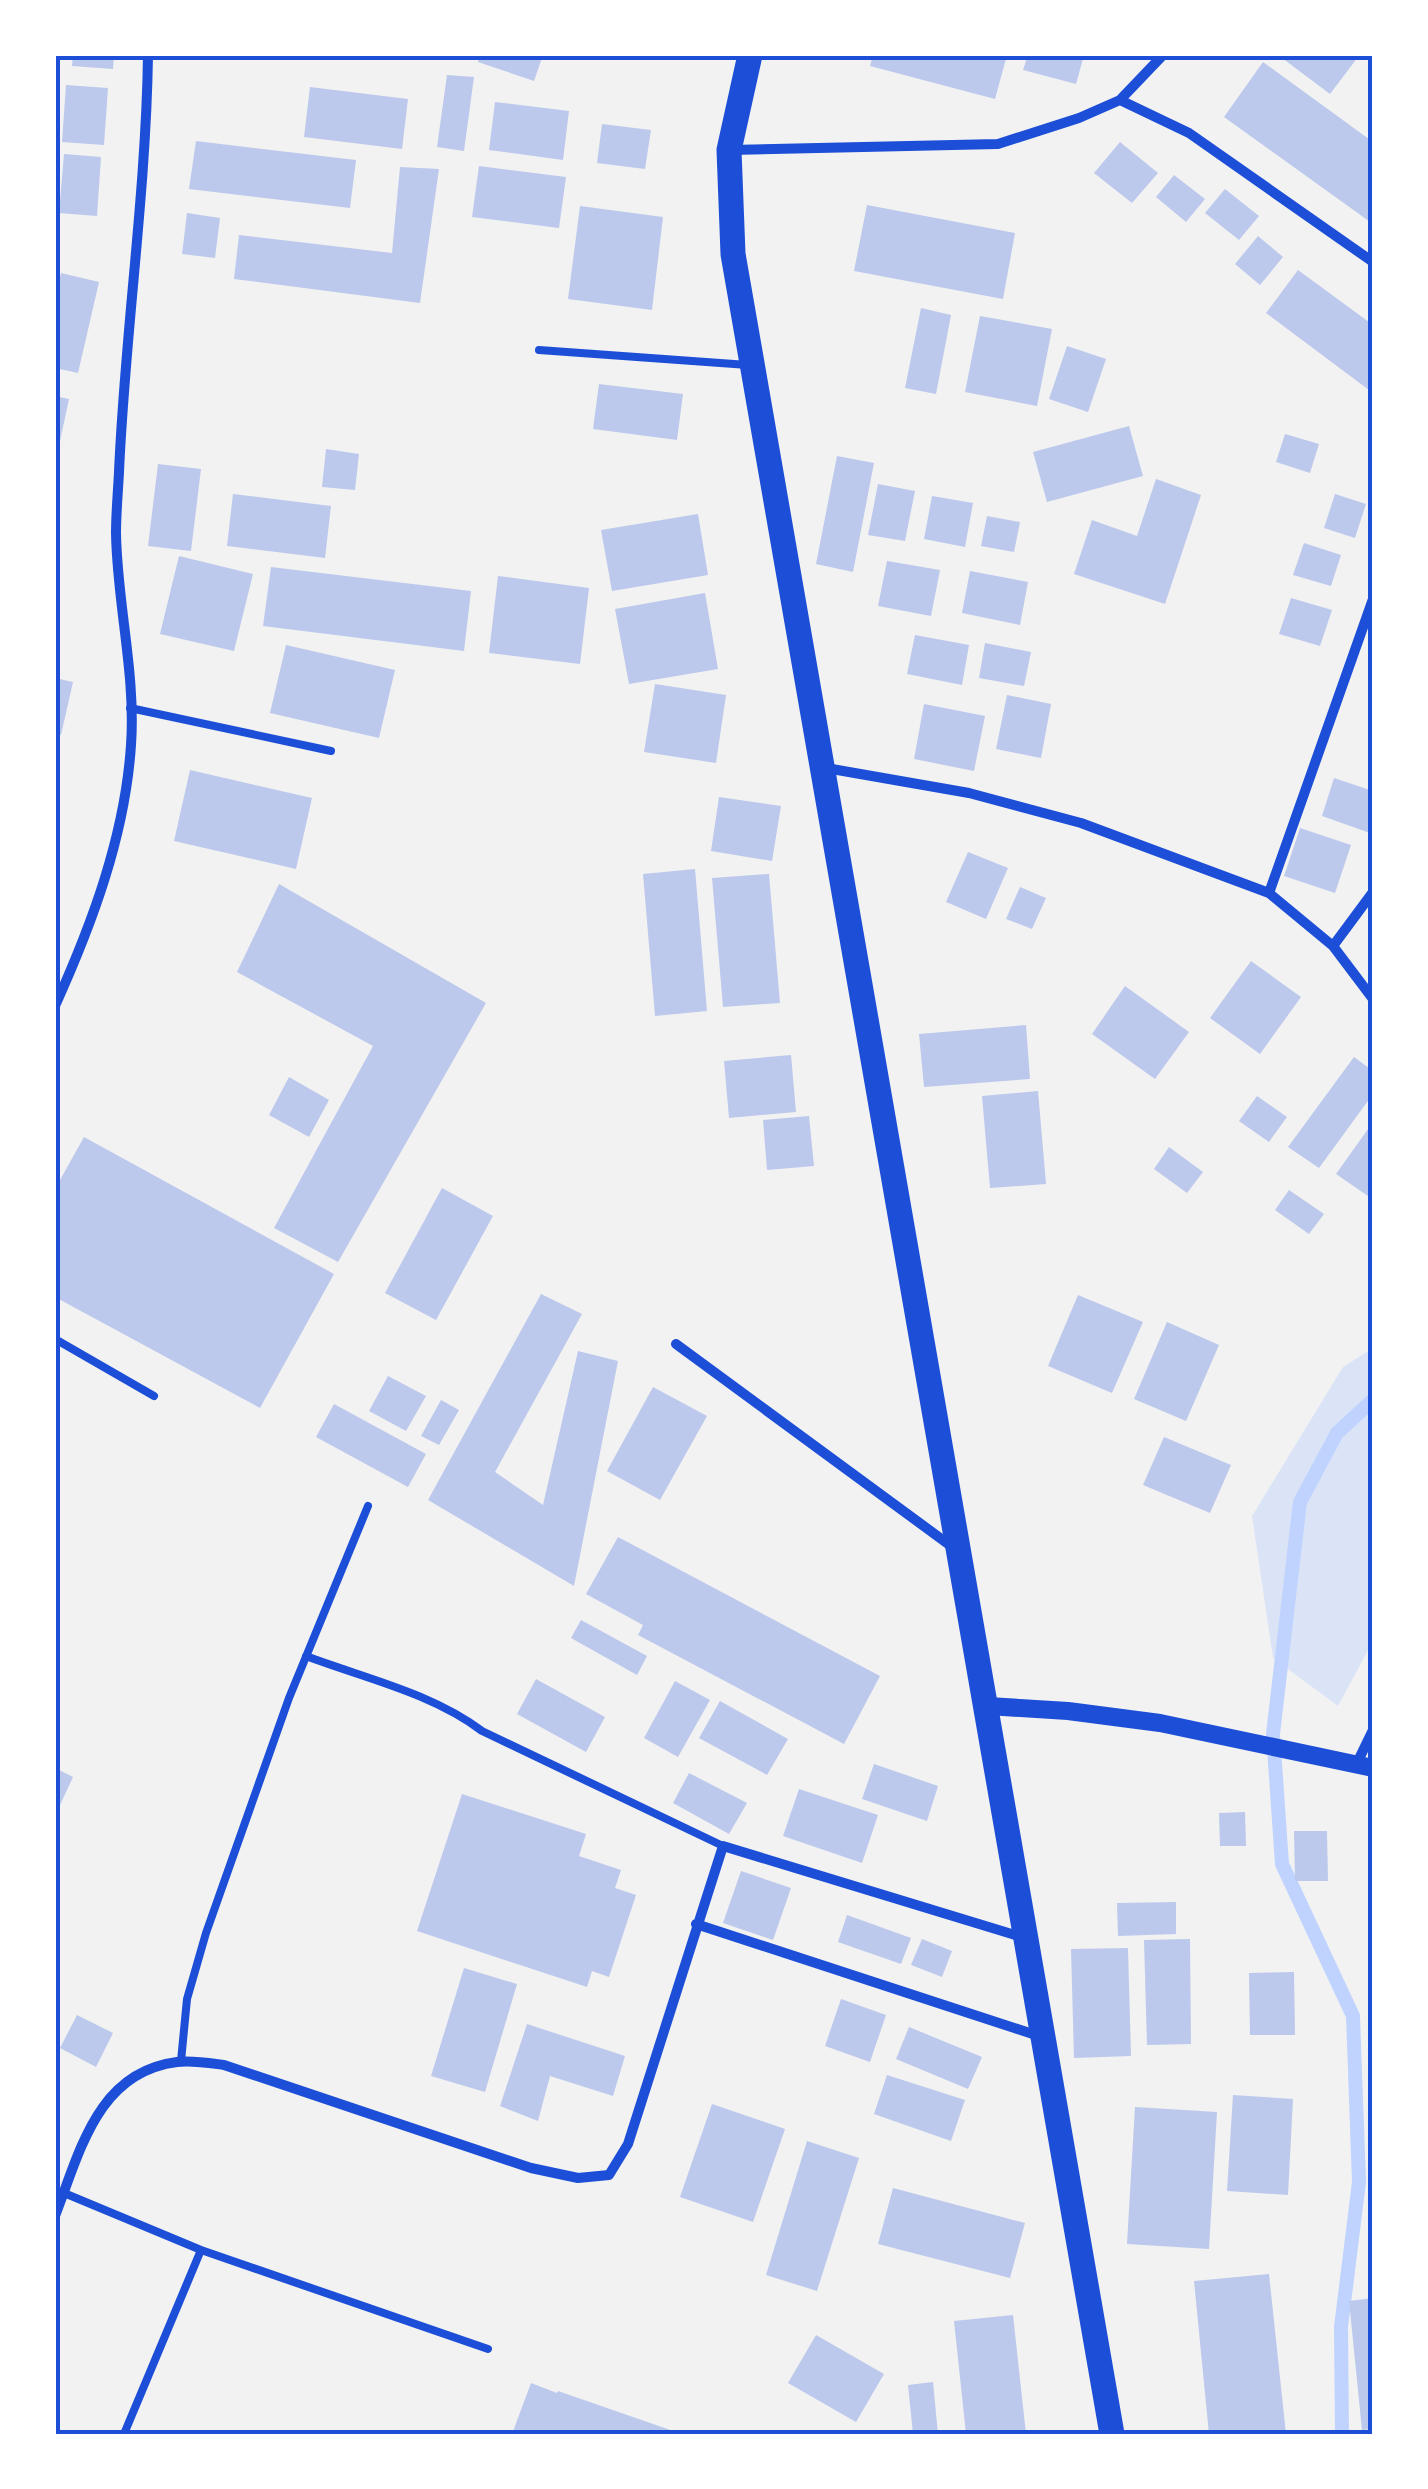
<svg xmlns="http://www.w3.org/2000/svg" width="1428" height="2489" font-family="'Source Sans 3',sans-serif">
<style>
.green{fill:#dbe4f7}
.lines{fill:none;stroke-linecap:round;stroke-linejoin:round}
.stream{stroke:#bfd3fe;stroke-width:14}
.building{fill:#bdc9ec}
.service{stroke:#1d4ed8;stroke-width:8}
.minor{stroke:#1d4ed8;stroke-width:10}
.tertiary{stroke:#1d4ed8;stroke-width:18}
.primary{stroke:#1d4ed8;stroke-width:25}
.neatline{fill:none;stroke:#1d4ed8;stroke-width:4}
</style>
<rect width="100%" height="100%" fill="#f2f2f2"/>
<!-- green -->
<path class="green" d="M1373 1348V1641L1338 1706 1273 1658 1252 1516 1343 1367Z"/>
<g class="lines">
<!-- stream -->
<path class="stream" d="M1342 2434 1341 2327 1359 2182 1353 2016 1282 1864 1273 1734 1300 1502 1337 1433 1373 1400"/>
</g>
<!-- building -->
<path class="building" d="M73 55H114L113 69 72 66Z
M480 55H543L534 81 478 62Z
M873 55H1007L995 99 870 66Z
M1028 55H1084L1076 84 1023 70Z
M1278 55H1355L1358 57 1330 94Z
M1263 62 1373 142V224L1224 117Z
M447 75 474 77 464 151 437 147Z
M66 85 108 88 104 145 62 142Z
M310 87 408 99 402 149 304 137Z
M495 102 569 111 563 160 489 150Z
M602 124 651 130 645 169 597 163Z
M196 141 356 160 350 208 189 189Z
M1120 142 1158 173 1132 203 1094 173Z
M64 154 101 157 97 216 59 213Z
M479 166 566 177 559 228 472 217Z
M400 167 439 169 420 303 234 279 239 235 392 253Z
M1174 175 1205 199 1186 222 1156 197Z
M1225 189 1259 216 1239 240 1205 213Z
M867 205 1015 233 1003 299 854 271Z
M580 206 663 217 652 310 568 299Z
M187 213 220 218 215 258 182 254Z
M1258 236 1283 257 1260 285 1235 264Z
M1298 270 1373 325V393L1266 313Z
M61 273 99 282 78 373 55 368V299Z
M921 308 951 315 936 394 905 388Z
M980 316 1052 329 1037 406 965 392Z
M1067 346 1106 359 1088 412 1049 399Z
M599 384 683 394 677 440 593 429Z
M55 396 69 399 57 455 55 454Z
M1129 426 1143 476 1047 502 1033 452Z
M1285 434 1319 444 1310 473 1276 462Z
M326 449 359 454 355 490 322 487Z
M837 456 874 463 853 572 816 564Z
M158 464 201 469 191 551 148 546Z
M1156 479 1201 495 1165 604 1074 574 1092 520 1137 536Z
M878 484 915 491 905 541 868 535Z
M233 494 331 506 325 558 227 546Z
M1335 494 1366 504 1355 538 1324 528Z
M932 496 973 503 965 547 924 539Z
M698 514 708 575 612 591 601 530Z
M987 516 1020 522 1014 552 981 546Z
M1304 543 1341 555 1331 586 1293 575Z
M179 556 253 574 234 651 160 634Z
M887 561 940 570 931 616 878 606Z
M271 567 471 591 464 651 263 626Z
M970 571 1028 582 1020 625 962 613Z
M498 576 589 588 580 664 489 653Z
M705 593 718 669 629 684 615 609Z
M1291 598 1332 610 1320 646 1279 634Z
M915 635 969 645 962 685 907 674Z
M985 643 1031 652 1024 686 979 678Z
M286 645 395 670 379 738 270 713Z
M55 678 73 682 61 735 55 734Z
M655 684 726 695 716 763 644 752Z
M1007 695 1051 704 1041 758 996 749Z
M924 704 985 716 974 771 914 759Z
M190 770 312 798 296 869 174 841Z
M1334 778 1373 791 1370 833 1322 816Z
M719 797 781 806 772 861 711 851Z
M1300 828 1351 845 1335 893 1284 876Z
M968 852 1008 868 986 919 946 902Z
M695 869 707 1011 655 1016 643 874Z
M769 874 780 1003 723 1007 712 878Z
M279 884 486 1003 338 1262 274 1228 373 1046 237 972Z
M1020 887 1046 898 1032 929 1006 919Z
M1251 961 1301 997 1260 1054 1210 1018Z
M1125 986 1189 1032 1155 1079 1092 1034Z
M1026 1025 1030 1079 924 1087 919 1034Z
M791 1055 796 1112 729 1118 724 1061Z
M1354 1057 1373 1071V1094L1319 1168 1288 1147Z
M289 1077 329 1100 309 1137 269 1115Z
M1038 1091 1046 1184 990 1188 982 1096Z
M1257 1096 1287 1117 1269 1142 1239 1121Z
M809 1116 814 1166 767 1170 763 1120Z
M1373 1122V1189L1368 1196 1336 1174Z
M84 1137 334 1274 260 1408 55 1297V1189Z
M1169 1147 1203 1172 1187 1193 1154 1169Z
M442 1188 493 1216 436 1320 385 1293Z
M1289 1190 1324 1214 1309 1234 1275 1210Z
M541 1294 582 1314 495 1472 543 1505 578 1351 618 1361 574 1586 428 1500Z
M1078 1295 1143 1322 1112 1393 1048 1366Z
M1167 1322 1219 1345 1186 1421 1134 1399Z
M388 1376 426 1396 406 1431 369 1411Z
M653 1387 707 1416 660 1500 607 1471Z
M441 1400 459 1410 439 1445 421 1436Z
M334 1404 426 1454 408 1487 316 1437Z
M1164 1437 1231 1465 1210 1513 1143 1485Z
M618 1537 880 1676 844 1744 638 1635 643 1625 586 1594Z
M581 1620 647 1656 637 1675 571 1638Z
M536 1679 605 1717 586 1752 517 1714Z
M675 1681 710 1700 678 1757 644 1738Z
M720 1701 788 1739 767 1775 699 1738Z
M874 1764 938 1786 927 1821 862 1799Z
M55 1768 73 1777 55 1816Z
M689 1773 747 1803 729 1834 673 1803Z
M799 1789 878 1815 862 1863 783 1836Z
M462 1794 586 1834 579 1856 621 1870 615 1888 636 1895 609 1977 592 1971 587 1987 417 1931Z
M1245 1812 1246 1846H1220L1219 1813Z
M1294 1831H1327L1328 1881H1295Z
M741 1871 791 1888 773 1940 723 1923Z
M1176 1902V1934L1118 1936 1117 1903Z
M847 1915 911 1938 901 1964 838 1942Z
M922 1939 952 1951 942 1977 911 1965Z
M1190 1939 1191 2044 1147 2045 1144 1940Z
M1128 1948 1131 2056 1074 2058 1071 1949Z
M464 1968 517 1984 485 2092 431 2076Z
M1294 1972 1295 2035H1250L1249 1973Z
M841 1999 886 2015 870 2062 825 2046Z
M77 2015 113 2033 96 2067 60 2048Z
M527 2024 625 2056 613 2096 550 2076 538 2121 500 2106Z
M909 2027 982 2057 968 2089 896 2059Z
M887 2075 965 2100 951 2141 874 2114Z
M1233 2095 1293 2099 1288 2195 1227 2191Z
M712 2104 785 2129 753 2222 680 2197Z
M1135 2107 1217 2112 1209 2249 1127 2244Z
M807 2141 859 2158 817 2291 766 2275Z
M893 2188 1025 2223 1010 2278 878 2244Z
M1269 2274 1286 2434H1209L1194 2281Z
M1373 2298V2429L1362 2430 1349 2301Z
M1013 2315 1026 2434H966L954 2321Z
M816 2335 884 2374 856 2422 788 2383Z
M933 2382 938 2434H913L908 2385Z
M531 2383 557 2393 558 2391 682 2434H512Z"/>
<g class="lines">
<!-- service -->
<path class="service" d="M539 350 748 365
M130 708 331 751
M55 1339 154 1396
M306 1656C364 1678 432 1693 482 1731L723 1846
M181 2061 187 1999 206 1933 289 1698 368 1506
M64 2193 201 2250 124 2434
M201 2250 488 2349"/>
<!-- minor -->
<path class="minor" d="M1120 100 1189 133 1373 262
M730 150 998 144 1079 118 1120 100 1163 55
M826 768 969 793 1081 823 1269 893 1333 946 1373 999
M1269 893 1373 599
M1333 946 1373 892
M55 1006C92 924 125 836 131 745 136 674 117 603 116 533 116 513 118 492 119 472 125 333 146 194 148 55
M676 1344 955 1549
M1357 1763 1373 1730
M696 1924 1042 2037
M55 2216C80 2152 97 2072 177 2062 192 2060 209 2063 224 2065L531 2168 578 2178 609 2175 628 2144 723 1846 1025 1938"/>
<!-- tertiary -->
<path class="tertiary" d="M988 1706 1068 1711 1160 1723 1373 1768"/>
<!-- primary -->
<path class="primary" d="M750 55 729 150 733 254 1112 2434"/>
</g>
<!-- border -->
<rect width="1428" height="2489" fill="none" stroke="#ffffff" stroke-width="115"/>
<rect x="58" y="58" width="1312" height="2374" class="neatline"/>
</svg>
